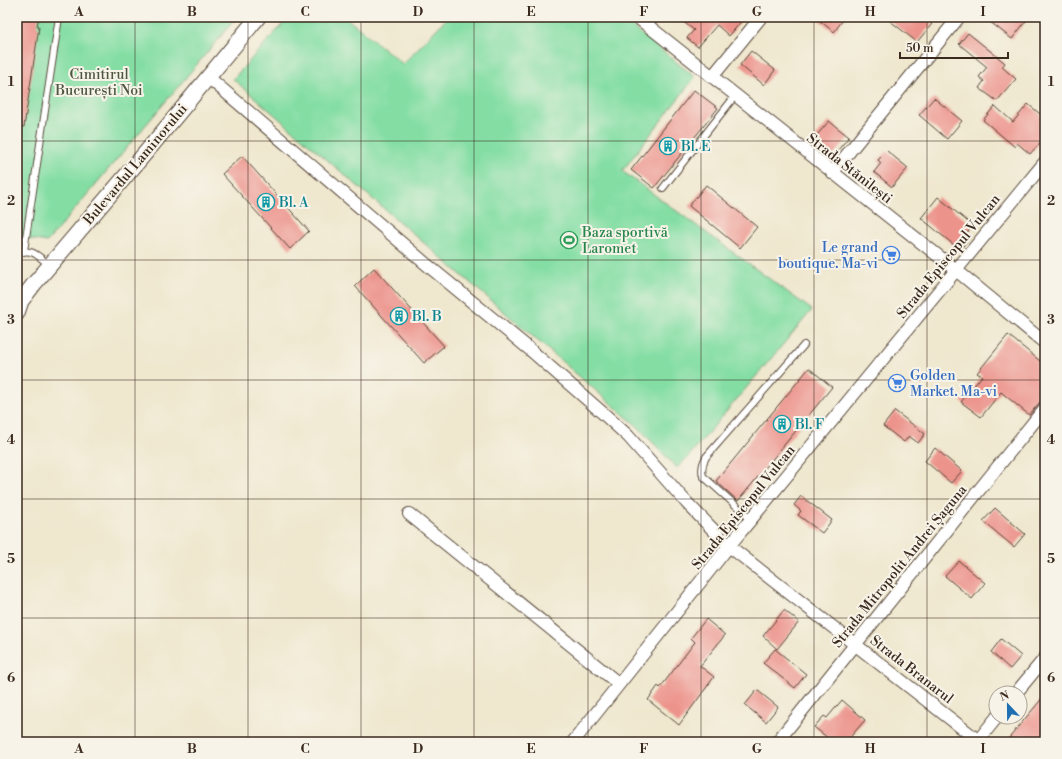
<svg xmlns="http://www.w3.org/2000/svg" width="1062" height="759" font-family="'Libre Bodoni',serif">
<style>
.green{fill:#84dea4;stroke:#608461}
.building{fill:#ec938b}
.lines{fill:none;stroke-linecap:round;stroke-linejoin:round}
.service-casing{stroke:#564638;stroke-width:8}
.minor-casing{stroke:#564638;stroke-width:14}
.tertiary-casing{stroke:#564638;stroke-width:17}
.service{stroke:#fff;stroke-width:6}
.minor{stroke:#fff;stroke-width:12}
.tertiary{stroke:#fff;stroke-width:15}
.grid{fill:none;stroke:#3b2a1e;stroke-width:1;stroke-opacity:0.55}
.labels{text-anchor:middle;stroke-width:4;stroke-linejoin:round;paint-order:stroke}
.park-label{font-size:14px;fill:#4d5740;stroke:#f7f3e8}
.culture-label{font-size:14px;fill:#0d838f;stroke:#f7f3e8;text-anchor:start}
.street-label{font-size:14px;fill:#3b2a1e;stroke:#f7f3e8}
.leisure-label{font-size:14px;fill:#27864d;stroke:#f7f3e8;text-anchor:start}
.shop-label{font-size:14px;fill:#366cbe;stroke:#f7f3e8;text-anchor:end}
.neatline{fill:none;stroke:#3b2a1e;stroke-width:1.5}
.grid-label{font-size:13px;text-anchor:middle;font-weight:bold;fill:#3b2a1e}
</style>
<rect width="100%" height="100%" fill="#f7f3e8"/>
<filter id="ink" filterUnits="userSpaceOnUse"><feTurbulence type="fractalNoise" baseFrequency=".025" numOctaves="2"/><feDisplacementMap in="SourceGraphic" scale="8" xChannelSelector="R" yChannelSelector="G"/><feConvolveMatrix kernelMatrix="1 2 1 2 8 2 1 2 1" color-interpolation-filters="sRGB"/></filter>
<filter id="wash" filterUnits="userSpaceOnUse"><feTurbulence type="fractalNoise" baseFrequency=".012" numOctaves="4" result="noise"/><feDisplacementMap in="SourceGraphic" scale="16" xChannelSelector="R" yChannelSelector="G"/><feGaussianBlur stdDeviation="0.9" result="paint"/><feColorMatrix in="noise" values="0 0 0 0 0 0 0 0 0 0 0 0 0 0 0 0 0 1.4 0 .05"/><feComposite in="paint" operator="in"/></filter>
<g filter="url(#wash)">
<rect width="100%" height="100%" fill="#efe7ce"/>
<!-- green -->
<path class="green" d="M17 17H237L47 242 17 237V160L22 133 17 132Z
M289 17H345L403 64 448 17H620L695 77 622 171 812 310 688 457 677 468 637 426 233 79Z"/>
<g id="blocks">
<!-- building -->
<path class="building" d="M21 17H39L37 26 39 27 24 127 17 126V41Z
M677 17H745L729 36 717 25 698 47 687 38 694 30Z
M815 17H845L834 32Z
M885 17H923L932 24 917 42Z
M984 17H1029L1012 39Z
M968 33 1005 63 1002 67 1016 79 997 101 979 88 984 81 979 77 987 67 959 44Z
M751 51 775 70 764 85 740 65Z
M694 90 718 108 654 188 631 170Z
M934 98 962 121 947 139 919 115Z
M1028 104 1045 118V137L1030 154 1017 143 1015 147 983 120 995 106 1013 122Z
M829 121 849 137 832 157 812 141Z
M887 151 908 168 892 187 874 172 881 163 878 160Z
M242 156 309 231 290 249 222 174Z
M706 185 757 227 740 248 689 206Z
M938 197 973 226 966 234 970 237 960 250 921 218Z
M374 268 444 346 424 363 355 286Z
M1008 335 1045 365V396L1029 415 1001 392 981 417 961 402 982 376 977 373Z
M809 368 832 387 738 501 716 481Z
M895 411 925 434 918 443 909 436 904 442 883 426Z
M935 448 962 471 951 483 925 461Z
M801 496 832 520 822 533 798 515 801 511 794 505Z
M995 508 1025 534 1014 547 983 521Z
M959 561 985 583 972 599 945 576Z
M784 610 799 622 777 649 763 636Z
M706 619 725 635 700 666 714 677 679 725 648 700 658 686 660 688 695 642 691 638Z
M1001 639 1021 656 1010 669 991 652Z
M775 649 806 674 795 688 763 663Z
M757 690 778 707 766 722 745 705Z
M1045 695V742H1006L1018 727Z
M842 700 865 720 846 742H833L814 727 824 716 827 718Z"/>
</g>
</g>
<g filter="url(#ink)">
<use href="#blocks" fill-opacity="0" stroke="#564638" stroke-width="1"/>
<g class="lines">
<defs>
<path id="service" d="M663 188 735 96
M24 251 59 17
M17 254C32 247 38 256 49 265
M751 519 703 476C701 469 702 464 706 457L804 345"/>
<path id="minor" d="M637 17 956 270 1045 343
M208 77 426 264 527 347 605 415 628 436 686 502 729 546 980 742
M712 77 761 17
M832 173 959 17
M409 514 619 684
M1016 693 1045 658
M573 742 729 546 1045 162
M777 742 1045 408
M977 742 997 717"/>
<path id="tertiary" d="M17 313 21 301 34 284 147 151 258 17"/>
</defs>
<!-- service casing -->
<use href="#service" class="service-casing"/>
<!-- minor casing -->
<use href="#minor" class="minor-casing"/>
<!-- tertiary casing -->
<use href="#tertiary" class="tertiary-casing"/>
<!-- service -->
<use href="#service" class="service"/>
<!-- minor -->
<use href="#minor" class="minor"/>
<!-- tertiary -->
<use href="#tertiary" class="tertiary"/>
</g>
</g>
<!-- grid -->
<path class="grid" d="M135 17V742M248 17V742M361 17V742M474 17V742M588 17V742M701 17V742M814 17V742M927 17V742M17 141H1045M17 260H1045M17 380H1045M17 499H1045M17 618H1045"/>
<!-- icons -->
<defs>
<symbol id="building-ring" viewBox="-11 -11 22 22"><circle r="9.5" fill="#f7f3e8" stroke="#0f9aa8" stroke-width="1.5"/><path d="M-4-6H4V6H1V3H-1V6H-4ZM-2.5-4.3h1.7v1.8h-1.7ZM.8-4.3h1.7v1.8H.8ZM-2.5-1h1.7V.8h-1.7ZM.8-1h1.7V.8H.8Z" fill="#0f9aa8"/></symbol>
<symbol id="stadium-ring" viewBox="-11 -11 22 22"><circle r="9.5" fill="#f7f3e8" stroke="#2e9e5b" stroke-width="1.5"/><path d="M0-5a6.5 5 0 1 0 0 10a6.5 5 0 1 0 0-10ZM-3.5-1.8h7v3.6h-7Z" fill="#2e9e5b"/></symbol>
<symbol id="supermarket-ring" viewBox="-11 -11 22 22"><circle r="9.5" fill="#f7f3e8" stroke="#3f7fe0" stroke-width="1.5"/><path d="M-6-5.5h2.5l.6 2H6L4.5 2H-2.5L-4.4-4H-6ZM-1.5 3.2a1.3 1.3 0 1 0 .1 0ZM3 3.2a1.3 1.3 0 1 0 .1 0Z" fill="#3f7fe0"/></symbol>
</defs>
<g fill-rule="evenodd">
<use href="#building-ring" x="658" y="136" width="20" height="20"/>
<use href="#building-ring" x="256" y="192" width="20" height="20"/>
<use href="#stadium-ring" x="559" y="230" width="20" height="20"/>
<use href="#supermarket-ring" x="881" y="245" width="20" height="20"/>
<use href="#building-ring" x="389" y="306" width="20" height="20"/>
<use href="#supermarket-ring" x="887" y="373" width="20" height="20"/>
<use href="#building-ring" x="772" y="414" width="20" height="20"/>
</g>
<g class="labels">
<!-- park labels -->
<g class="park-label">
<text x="99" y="79">Cimitirul<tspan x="99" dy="16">București Noi</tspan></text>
</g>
<!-- culture labels -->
<g class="culture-label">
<text x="681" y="151">Bl. E</text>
<text x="279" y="207">Bl. A</text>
<text x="412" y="321">Bl. B</text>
<text x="795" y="429">Bl. F</text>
</g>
<!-- street labels -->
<g class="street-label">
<text transform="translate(135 164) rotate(-50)" y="5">Bulevardul Laminorului</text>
<text transform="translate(850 168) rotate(38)" y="5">Strada Stănilești</text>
<text transform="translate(948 256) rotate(-51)" y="5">Strada Episcopul Vulcan</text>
<text transform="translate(743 507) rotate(-51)" y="5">Strada Episcopul Vulcan</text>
<text transform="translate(899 566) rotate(-51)" y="5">Strada Mitropolit Andrei Șaguna</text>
<text transform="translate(912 669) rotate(38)" y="5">Strada Branarul</text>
</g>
<!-- leisure labels -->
<g class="leisure-label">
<text x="582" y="237">Baza sportivă<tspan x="582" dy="16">Laromet</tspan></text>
</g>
<!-- shop labels -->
<g class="shop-label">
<text x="878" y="252">Le grand<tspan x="878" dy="16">boutique. Ma-vi</tspan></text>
<text x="910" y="380" text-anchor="start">Golden<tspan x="910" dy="16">Market. Ma-vi</tspan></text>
</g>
</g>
<!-- margin -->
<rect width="1062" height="759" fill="none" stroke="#f7f3e8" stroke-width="44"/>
<!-- north arrow -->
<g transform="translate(1008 705) rotate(338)"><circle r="19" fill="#f7f3e8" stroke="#aca397"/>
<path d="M0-3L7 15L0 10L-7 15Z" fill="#1f6fb2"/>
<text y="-6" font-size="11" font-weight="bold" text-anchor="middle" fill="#3b2a1e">N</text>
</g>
<!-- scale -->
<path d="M900 52v6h108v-6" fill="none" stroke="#3b2a1e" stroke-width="2"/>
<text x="906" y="52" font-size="12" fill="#3b2a1e" stroke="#f7f3e8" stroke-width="3" paint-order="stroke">50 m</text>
<rect x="22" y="22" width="1018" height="715" class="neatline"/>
<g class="grid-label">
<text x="79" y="16">A</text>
<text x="192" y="16">B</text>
<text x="305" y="16">C</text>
<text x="418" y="16">D</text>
<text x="531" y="16">E</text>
<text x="644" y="16">F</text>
<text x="757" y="16">G</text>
<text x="870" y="16">H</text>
<text x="983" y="16">I</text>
<text x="11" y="86">1</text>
<text x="1051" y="86">1</text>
<text x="11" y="205">2</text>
<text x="1051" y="205">2</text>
<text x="11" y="324">3</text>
<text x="1051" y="324">3</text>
<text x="11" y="444">4</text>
<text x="1051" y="444">4</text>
<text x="11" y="563">5</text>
<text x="1051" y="563">5</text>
<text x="11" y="682">6</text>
<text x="1051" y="682">6</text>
<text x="79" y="753">A</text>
<text x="192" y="753">B</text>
<text x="305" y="753">C</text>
<text x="418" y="753">D</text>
<text x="531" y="753">E</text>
<text x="644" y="753">F</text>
<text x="757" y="753">G</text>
<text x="870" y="753">H</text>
<text x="983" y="753">I</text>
</g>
</svg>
